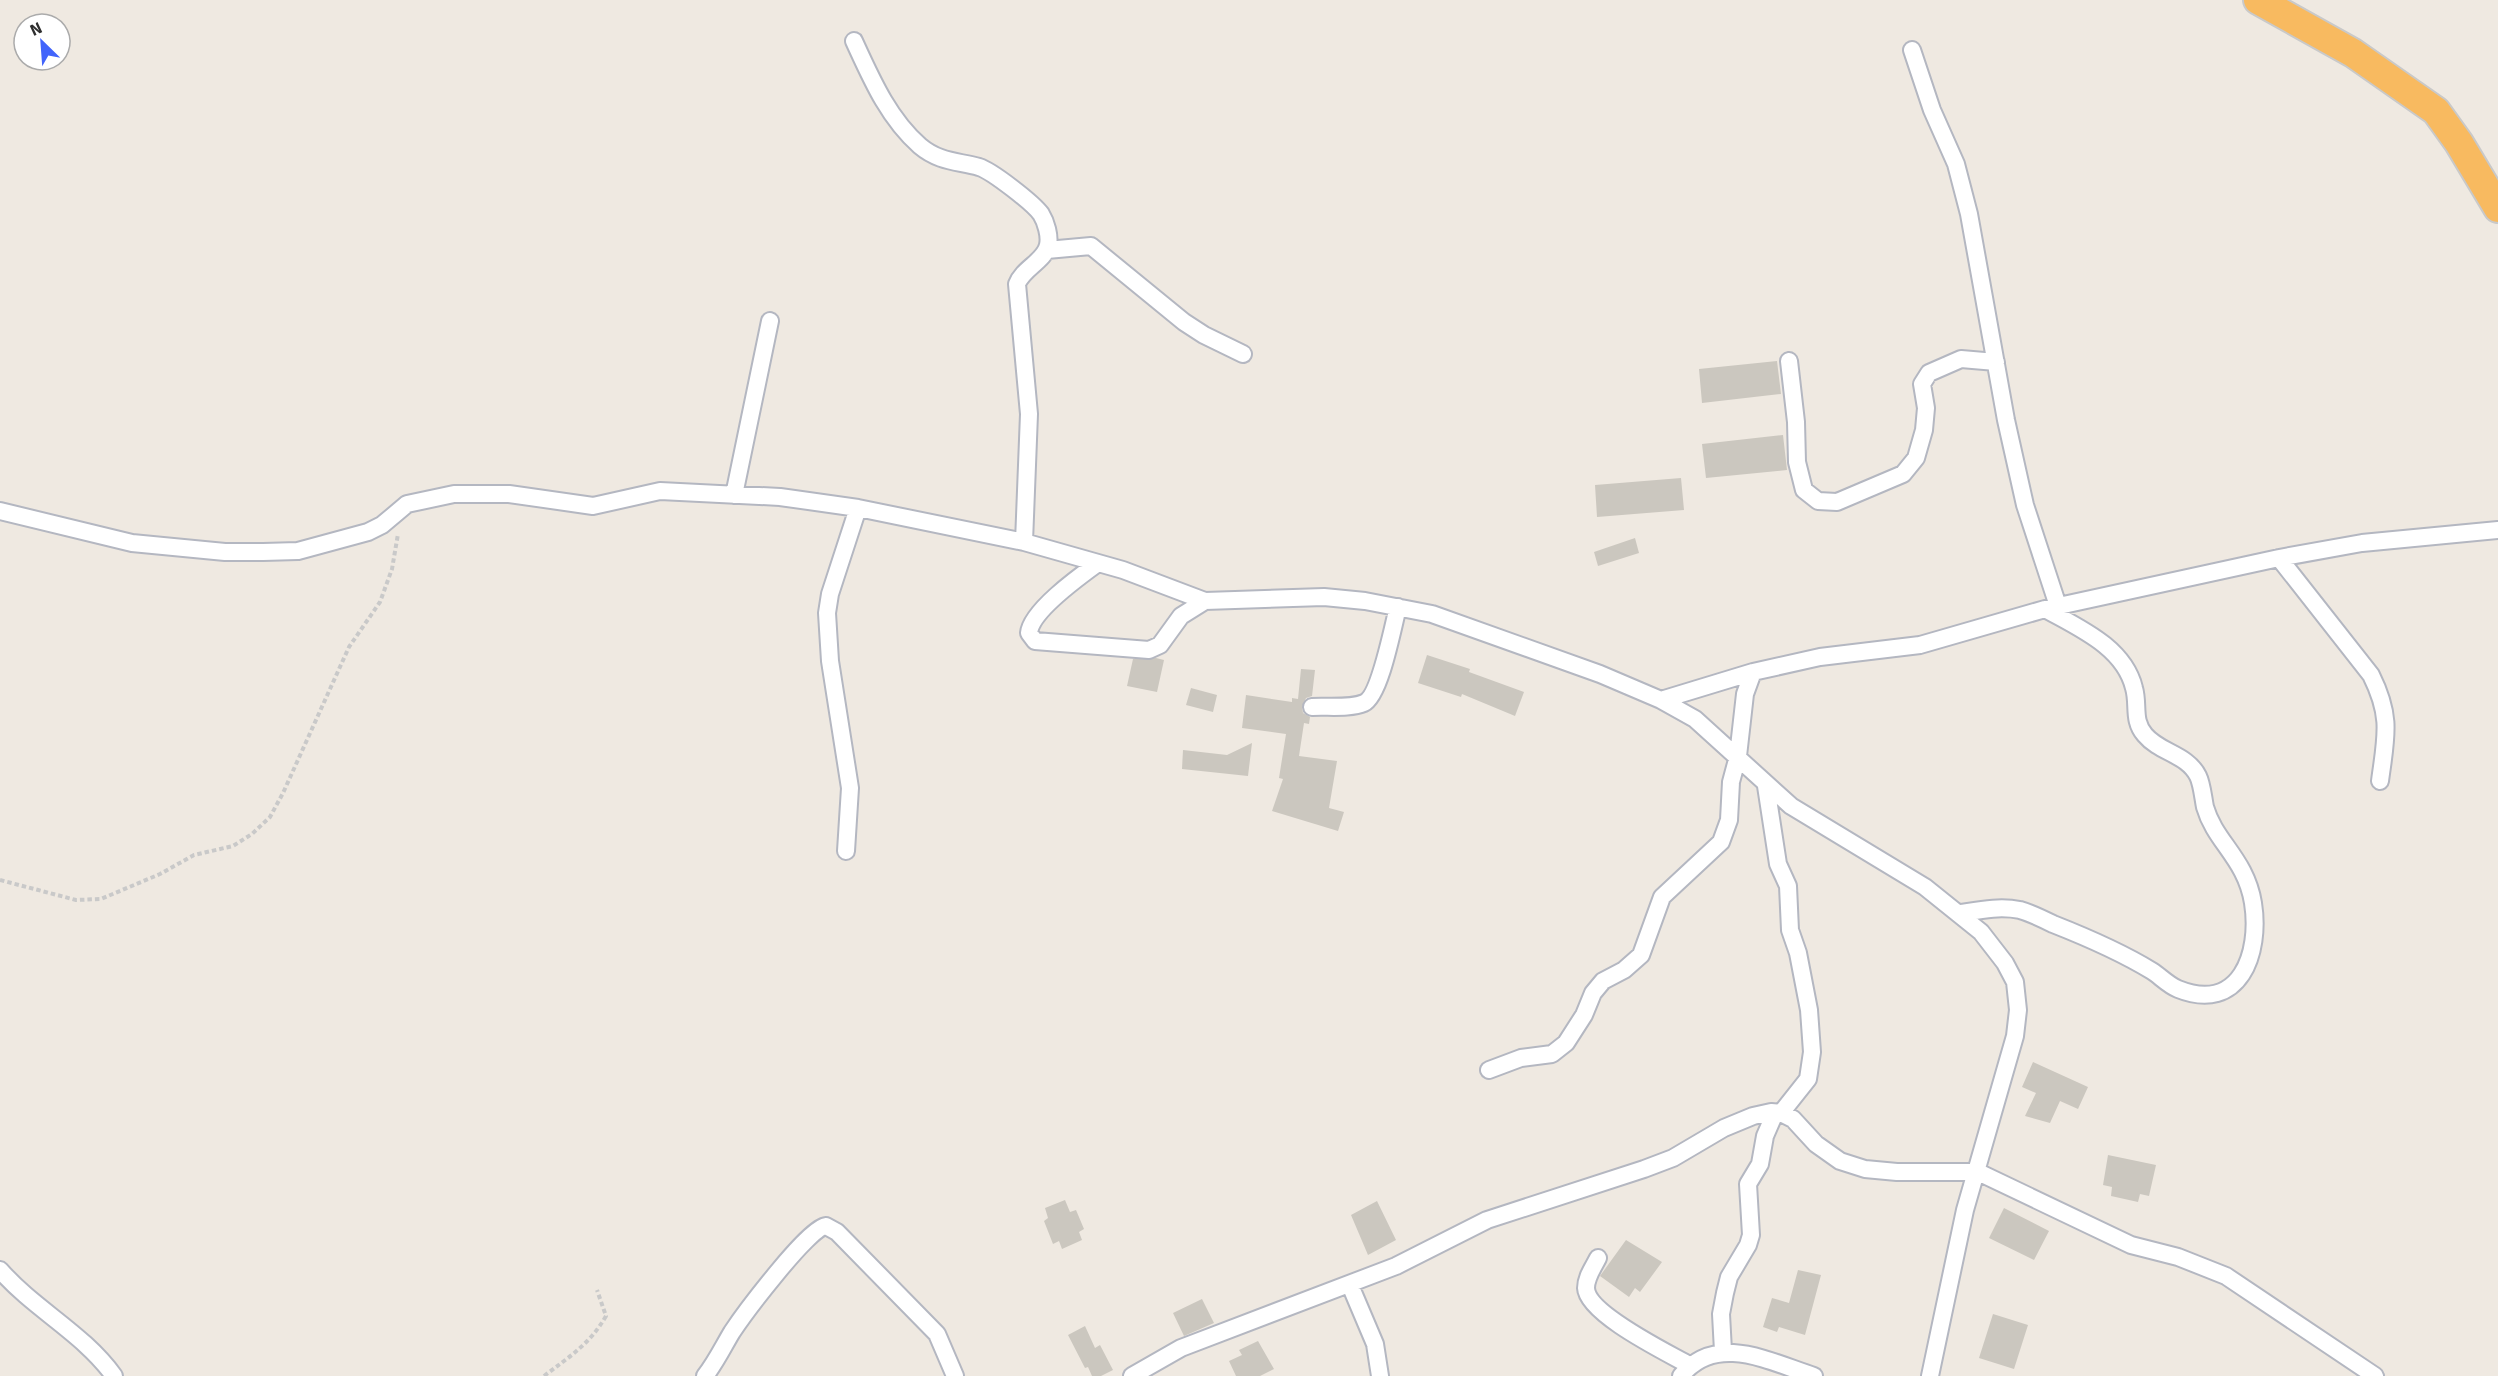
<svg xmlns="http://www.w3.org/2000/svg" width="2498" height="1376" font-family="Signika,sans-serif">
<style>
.building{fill:#cbc7bf}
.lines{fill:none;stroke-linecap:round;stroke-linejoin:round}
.minor-casing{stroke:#b4b7c1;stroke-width:20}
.trunk-casing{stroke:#c9c9c9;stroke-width:32}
.path{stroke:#c9c9c9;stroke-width:4;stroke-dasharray:4.5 3;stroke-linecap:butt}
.minor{stroke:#fff;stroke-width:16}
.trunk{stroke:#f8ba60;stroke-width:28}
</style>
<rect width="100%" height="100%" fill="#efe9e1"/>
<!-- building -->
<path class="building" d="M1777 361 1781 394 1702 403 1699 369Z
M1783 435 1787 470 1706 478 1702 444Z
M1681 478 1684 510 1597 517 1595 485Z
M1635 538 1639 553 1598 566 1594 552Z
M1427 655 1470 669 1469 672 1524 692 1515 716 1462 694 1461 697 1418 683Z
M1156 658 1164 660 1157 692 1127 686 1133 659Z
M1301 669 1315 670 1312 696 1306 698 1302 707 1303 713 1310 717 1309 724 1304 723 1299 756 1337 761 1329 808 1344 812 1338 831 1272 811 1283 779 1279 778 1286 734 1242 728 1246 695 1292 702V698L1298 699Z
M1191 688 1217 695 1213 712 1186 705Z
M1252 743 1248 776 1182 769 1183 750 1227 755Z
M2033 1062 2088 1087 2078 1109 2060 1101 2050 1123 2025 1116 2036 1093 2022 1087Z
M2108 1155 2156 1165 2149 1196 2140 1194 2138 1202 2111 1196 2112 1187 2103 1185Z
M1065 1200 1070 1212 1076 1210 1084 1229 1079 1232 1082 1240 1062 1249 1059 1241 1053 1244 1044 1221 1048 1218 1045 1208Z
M1377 1201 1396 1240 1368 1255 1351 1215Z
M2004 1208 2049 1231 2034 1260 1989 1238Z
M1626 1240 1662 1262 1640 1292 1635 1288 1629 1297 1600 1276Z
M1798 1270 1821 1275 1805 1335 1779 1327 1777 1332 1763 1327 1772 1298 1789 1303Z
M1202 1299 1214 1323 1184 1336 1173 1313Z
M1993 1314 2028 1325 2014 1369 1979 1358Z
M1085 1326 1095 1348 1100 1345 1113 1370 1101 1376H1092L1088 1367 1085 1368 1068 1335Z
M1258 1341 1274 1369 1260 1376H1236L1229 1361 1242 1355 1239 1350Z"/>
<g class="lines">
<defs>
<path id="minor" d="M854 41C871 78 888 118 920 146 939 162 957 161 979 167 992 171 1033 203 1041 214 1046 222 1050 236 1048 245 1045 261 1023 268 1017 284L1029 414 1024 542
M1912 50 1932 110 1956 164 1969 214 2006 420 2025 505 2058 606
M1047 250 1091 246 1184 322 1204 335 1243 354
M1789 361 1796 422 1797 462 1804 490 1818 501 1837 502 1903 474 1916 458 1924 430 1926 408 1922 384 1929 373 1961 359 1996 362
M734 495 770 321
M0 511 132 543 225 552H263L298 551 368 532 382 525 407 504 454 494H509L593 506 660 491 780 497 858 508 1024 542 1123 570 1205 601 1324 597 1365 601 1432 614 1600 674 1661 700 1695 719 1791 806 1925 887 1981 932 2005 963 2015 982 2018 1010 2015 1036 1965 1210 1930 1376
M2279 558 2371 675C2392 717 2386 736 2380 781
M1098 563C1080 576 1031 611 1029 633L1035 641 1149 650 1160 645 1181 616 1205 601
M1661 700 1753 672 1820 657 1920 645 2045 609 2279 558 2362 543 2498 530
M1312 707C1327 706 1350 709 1364 703 1380 696 1393 626 1398 607
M1766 786 1778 864 1788 886 1790 930 1798 953 1809 1010 1812 1052 1808 1079 1781 1113
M846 851 850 788 830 661 827 613 830 594 858 508
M1961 913C1980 910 2000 906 2020 910 2031 913 2043 919 2053 924 2086 937 2121 952 2152 971 2160 976 2168 985 2178 989 2240 1014 2261 953 2253 903 2246 859 2215 842 2205 807 2203 797 2202 784 2198 776 2187 754 2160 753 2145 735 2132 720 2139 705 2134 688 2124 647 2079 628 2045 609
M1489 1070 1521 1058 1552 1054 1566 1043 1584 1015 1593 993 1603 981 1624 970 1641 955 1662 897 1721 842 1729 820 1731 782 1738 756 1745 694 1753 672
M1598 1258C1593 1268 1586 1277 1586 1288 1587 1314 1668 1353 1689 1365
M0 1270C35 1310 83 1333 114 1376
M1350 1285 1375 1344 1380 1376
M1723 1351 1721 1314 1725 1293 1729 1277 1748 1245 1751 1235 1748 1184 1760 1164 1765 1136 1775 1113
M705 1376C716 1362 723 1347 732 1332 744 1314 809 1227 826 1226L837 1232 937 1334 955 1376
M1132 1376 1181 1348 1396 1266 1487 1220 1644 1169 1673 1158 1724 1128 1753 1116 1771 1112 1781 1113 1793 1119 1816 1144 1840 1161 1865 1169 1897 1172H1978L2131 1245 2178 1257 2226 1276 2375 1376
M1681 1376C1716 1332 1770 1362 1814 1376"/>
<path id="trunk" d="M2258 0 2353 53 2436 111 2459 143 2498 208"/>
</defs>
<!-- minor casing -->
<use href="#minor" class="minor-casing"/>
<!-- trunk casing -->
<use href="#trunk" class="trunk-casing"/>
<!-- path -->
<path class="path" d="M0 880 76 900 101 899 160 874 194 855 233 846 252 834 270 817 283 793 349 647 380 602 392 569 398 534
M544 1376C569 1357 590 1344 606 1316L597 1290"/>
<!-- minor -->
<use href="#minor" class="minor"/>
<!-- trunk -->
<use href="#trunk" class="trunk"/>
</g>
<!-- north arrow -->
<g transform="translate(42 42) rotate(335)"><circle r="28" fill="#ffffff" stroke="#ababab" stroke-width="1.5"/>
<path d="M0-4.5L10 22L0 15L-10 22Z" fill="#4264fb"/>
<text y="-9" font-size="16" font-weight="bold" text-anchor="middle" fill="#2e2e2e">N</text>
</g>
</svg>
